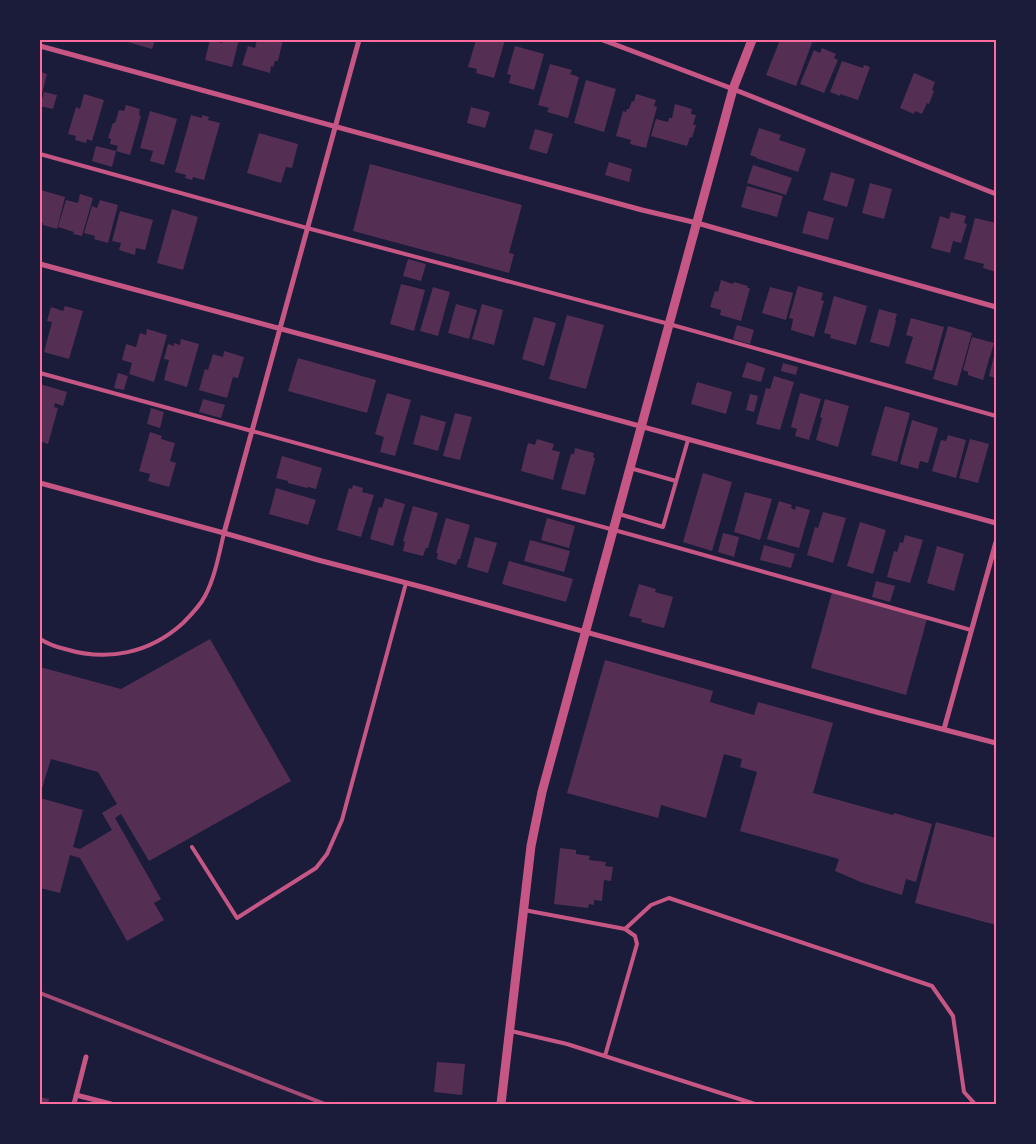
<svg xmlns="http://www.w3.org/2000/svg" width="1036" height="1144" font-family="'Source Sans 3',sans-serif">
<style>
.building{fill:#542f53}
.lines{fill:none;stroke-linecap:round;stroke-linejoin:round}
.service{stroke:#c65784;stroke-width:4}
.minor{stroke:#c65784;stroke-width:5}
.tertiary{stroke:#c65784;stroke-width:9}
.rail{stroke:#a44b75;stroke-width:4}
.neatline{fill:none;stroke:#ff6b9d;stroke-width:2}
</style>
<rect width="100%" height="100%" fill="#1b1b3a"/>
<!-- building -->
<path class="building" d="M129 40H155L152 49 128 42Z
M210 40 222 43 223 40H239L232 67 205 60Z
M257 40H283L278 61H275L273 67 271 66 270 73 242 65 248 46 255 48Z
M476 40H505L494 78 476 73 477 69 468 67Z
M780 40H813L796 86 766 75Z
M515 46 544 54 534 90 509 83 511 75 507 74Z
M822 48 836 54 834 58 838 60 824 93 800 84 814 50 820 53Z
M842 61 863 68 864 65 870 67 858 100 840 94V96L830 92Z
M550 64 572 70 570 74 579 77 568 118 547 112 549 108 538 105Z
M40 72 47 74 42 94 40 93Z
M914 73 935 82 932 90 934 91 929 104 927 103 922 114 915 111 914 114 900 108Z
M586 80 616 89 604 132 574 123Z
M44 92 57 95 53 109 40 106Z
M84 94 104 100 92 141 87 139 86 143 75 140 76 136 68 134 76 107 80 109Z
M636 94 656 100 654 106 657 107 646 148 630 144 631 140 616 136 623 111 626 112 627 109H629L632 101 634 102Z
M675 104 692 109 691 114 696 115 693 125H696L692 138 690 137 687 146 651 136 656 119 668 122 669 118H672Z
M126 105 140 109 139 115 141 116 130 155 116 151 118 146 110 144 111 139 108 138 113 123H115L119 110 124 111Z
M471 107 490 112 485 128 467 123Z
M150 111 177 119 164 165 150 161 153 151 140 148Z
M191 115 202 118V115L209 117 208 120 220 123 204 180 193 177 192 180 185 178 186 175 175 172Z
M759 128 781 135 779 140 806 149 798 172 756 158V157L750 155Z
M535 129 553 134 547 154 529 149Z
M259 133 298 144 292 168 286 167 281 183 247 173Z
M96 146 116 151 112 167 92 161Z
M609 162 632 169 629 182 605 175Z
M370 164 522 205 509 253 514 254 509 273 353 231Z
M753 165 792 178 786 195 747 183Z
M831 172 855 179 847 207 823 200Z
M870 183 892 189 884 219 862 213Z
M747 186 783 196 777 217 741 207Z
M41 190 65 197 57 229 43 225V223L40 222V195Z
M80 194 93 198 82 236 73 234 74 232 58 227 66 200 78 203Z
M100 200 118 205 108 243 94 239 95 236 84 233 92 206 97 208Z
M172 209 198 217 183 270 157 263Z
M120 211 153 220 145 250 136 248 135 255 119 250 121 243 112 241Z
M808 211 834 218 828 240 802 233Z
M951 212 966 216 964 223 967 224 961 243 953 241 950 253 931 248 940 216 949 219Z
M975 218 996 223V272L983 268 984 264 964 259Z
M408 259 426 264 421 281 403 276Z
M721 280 733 284 734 282 748 286 747 288H750L741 321 720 315 721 310 710 307 715 291 718 292Z
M401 284 425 290 414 331 390 324Z
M798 286 823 293 821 300 824 301 814 337 791 330 793 319 789 318Z
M433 287 450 292 438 336 420 331Z
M770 287 793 293 786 320 762 313Z
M834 296 867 306 856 345 830 338 831 335 824 333Z
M456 304 477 310 469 339 448 333Z
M482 304 503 310 494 345 472 339Z
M65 306 83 311 69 359 44 352 52 322 47 321 51 307 63 311Z
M879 309 897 314 895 320 896 321 889 347 870 342Z
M567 315 604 325 586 389 549 379Z
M534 317 556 323 544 366 522 359Z
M911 318 944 327 932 371 905 363 913 337 906 335Z
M737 325 754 330 750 344 733 339Z
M948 326 972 333 957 386 933 379Z
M147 329 167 335 154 382 129 374 132 363 122 360 126 344 136 347 140 333 146 335Z
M972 337 994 343 983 380 968 375V372L963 370Z
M181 339 199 344 187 387 164 380 169 360 164 359 168 344 174 346V343L180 345Z
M224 351 244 357 238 378 233 377 227 398 199 390 205 369 208 370 213 354 223 357Z
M995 352H996V378L989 376Z
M298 358 376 380 367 413 288 391Z
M747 362 765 368 761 382 742 377Z
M783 363 798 367 796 375 781 371Z
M118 373 128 376 124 390 114 388Z
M774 376 794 382 780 430 756 424 766 388 770 389Z
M697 382 732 392 726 414 691 404Z
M40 384 67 392 63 406 55 403 54 407 58 408 48 444 40 441Z
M387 393 411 400 395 456 380 452 384 437 375 434Z
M800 393 821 399 809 440 795 436 797 429 791 427Z
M750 394 758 396 754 412 746 410Z
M203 399 225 405 221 418 199 412Z
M825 399 849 406 838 447 816 440 822 418 820 417Z
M885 406 910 413 897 462 871 455Z
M151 408 164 412 160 428 147 424Z
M455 413 472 417 460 460 443 456Z
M421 415 446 422 438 451 413 444Z
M912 420 938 428 928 463 920 461 918 469 900 464Z
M150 432 162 436 161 439 175 443 170 461 176 463 169 487 148 481 150 474 139 471Z
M948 435 966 440 956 478 932 471 941 440 946 441Z
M537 439 554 444 552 450 560 452 553 480 521 471 528 443 535 445Z
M970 439 989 444 978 483 959 478Z
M575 448 594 453 593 457 595 458 585 495 561 489 571 454H574Z
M282 456 322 468 316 489 308 487 307 488 288 483V481L276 478Z
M703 473 732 482 712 551 683 542Z
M353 485 363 488 362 492 374 495 361 537 337 530 349 488 352 489Z
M276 488 316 500 308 525 269 514Z
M745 492 772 499 760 540 734 532Z
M385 498 405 504 393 546 370 539 379 507 382 508Z
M779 501 792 505 791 508 795 510 796 506 810 510 799 548 767 539Z
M413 506 438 513 428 548H426L423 556 403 551 405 542 403 541Z
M823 512 846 518 833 563 807 555 815 527 818 528Z
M446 518 470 525 460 559H458L456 565 437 559 438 553H436Z
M547 518 575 526 569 548 541 540Z
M860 522 886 530 873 574 847 566Z
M723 533 739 537 734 557 718 552Z
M905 535 923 540 910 583 887 577 894 551 897 552 900 542 903 543Z
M475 537 497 543 488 573 467 567Z
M530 540 570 551 564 572 524 561Z
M764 545 795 554 791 568 760 560Z
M937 546 964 554 954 591 927 583Z
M509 561 573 579 566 602 502 584Z
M876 581 895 586 890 602 872 597Z
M639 584 656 589 655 592 673 597 664 628 641 622 642 619 629 616Z
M832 592 927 619 906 695 811 668Z
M210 639 291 781 149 861 121 814 115 818 161 899 154 903 164 920 127 941 80 858 70 855 60 893 40 888V798L83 810 73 847 80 849 112 830 102 813 117 804 98 772 51 759 40 795V667L121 689Z
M605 660 713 691 710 702 754 715 758 702 833 723 813 793 893 815 894 813 932 824 916 882 906 879 902 895 863 883 835 871 839 859 740 831 757 772 740 767 742 759 724 754 706 818 661 805 658 818 567 793Z
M936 822 996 838V925L915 903Z
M560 848 576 850V854L590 856 589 860 606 862 605 866 613 867 611 881 604 880 602 901 594 900V905L589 904 588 908 554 904Z
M437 1062 465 1064 462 1095 434 1092Z
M40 1097 49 1099 48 1104H40Z"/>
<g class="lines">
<!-- service -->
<path class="service" d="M40 154 307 228 669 324 996 416
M40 373 636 536 971 630
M630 468 676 481
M619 514 663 527 688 440
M40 639C48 644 56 647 65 649 108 662 150 653 183 623 191 615 200 606 205 596 215 577 219 554 224 533
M192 847 237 918 316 868 327 854 342 820 406 583
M524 910 625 929 635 936 637 944 605 1056
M625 929 651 905 669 898 932 986 953 1016 964 1092 975 1104
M511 1031 567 1044 755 1104"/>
<!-- minor -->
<path class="minor" d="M603 40 733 89 996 194
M40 46 642 210 697 223 996 307
M40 264 449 374 996 523
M40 483 224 533 318 560 426 588 876 712 996 743
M224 533 359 40
M944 729 996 542
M76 1095 111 1104
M74 1104 86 1057"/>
<!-- tertiary -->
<path class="tertiary" d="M501 1104 531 846 542 792 733 89 752 40"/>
<!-- rail -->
<path class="rail" d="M40 993 325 1104"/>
</g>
<!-- border -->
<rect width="1036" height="1144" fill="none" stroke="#1b1b3a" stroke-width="82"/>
<rect x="41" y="41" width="954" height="1062" class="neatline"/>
</svg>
